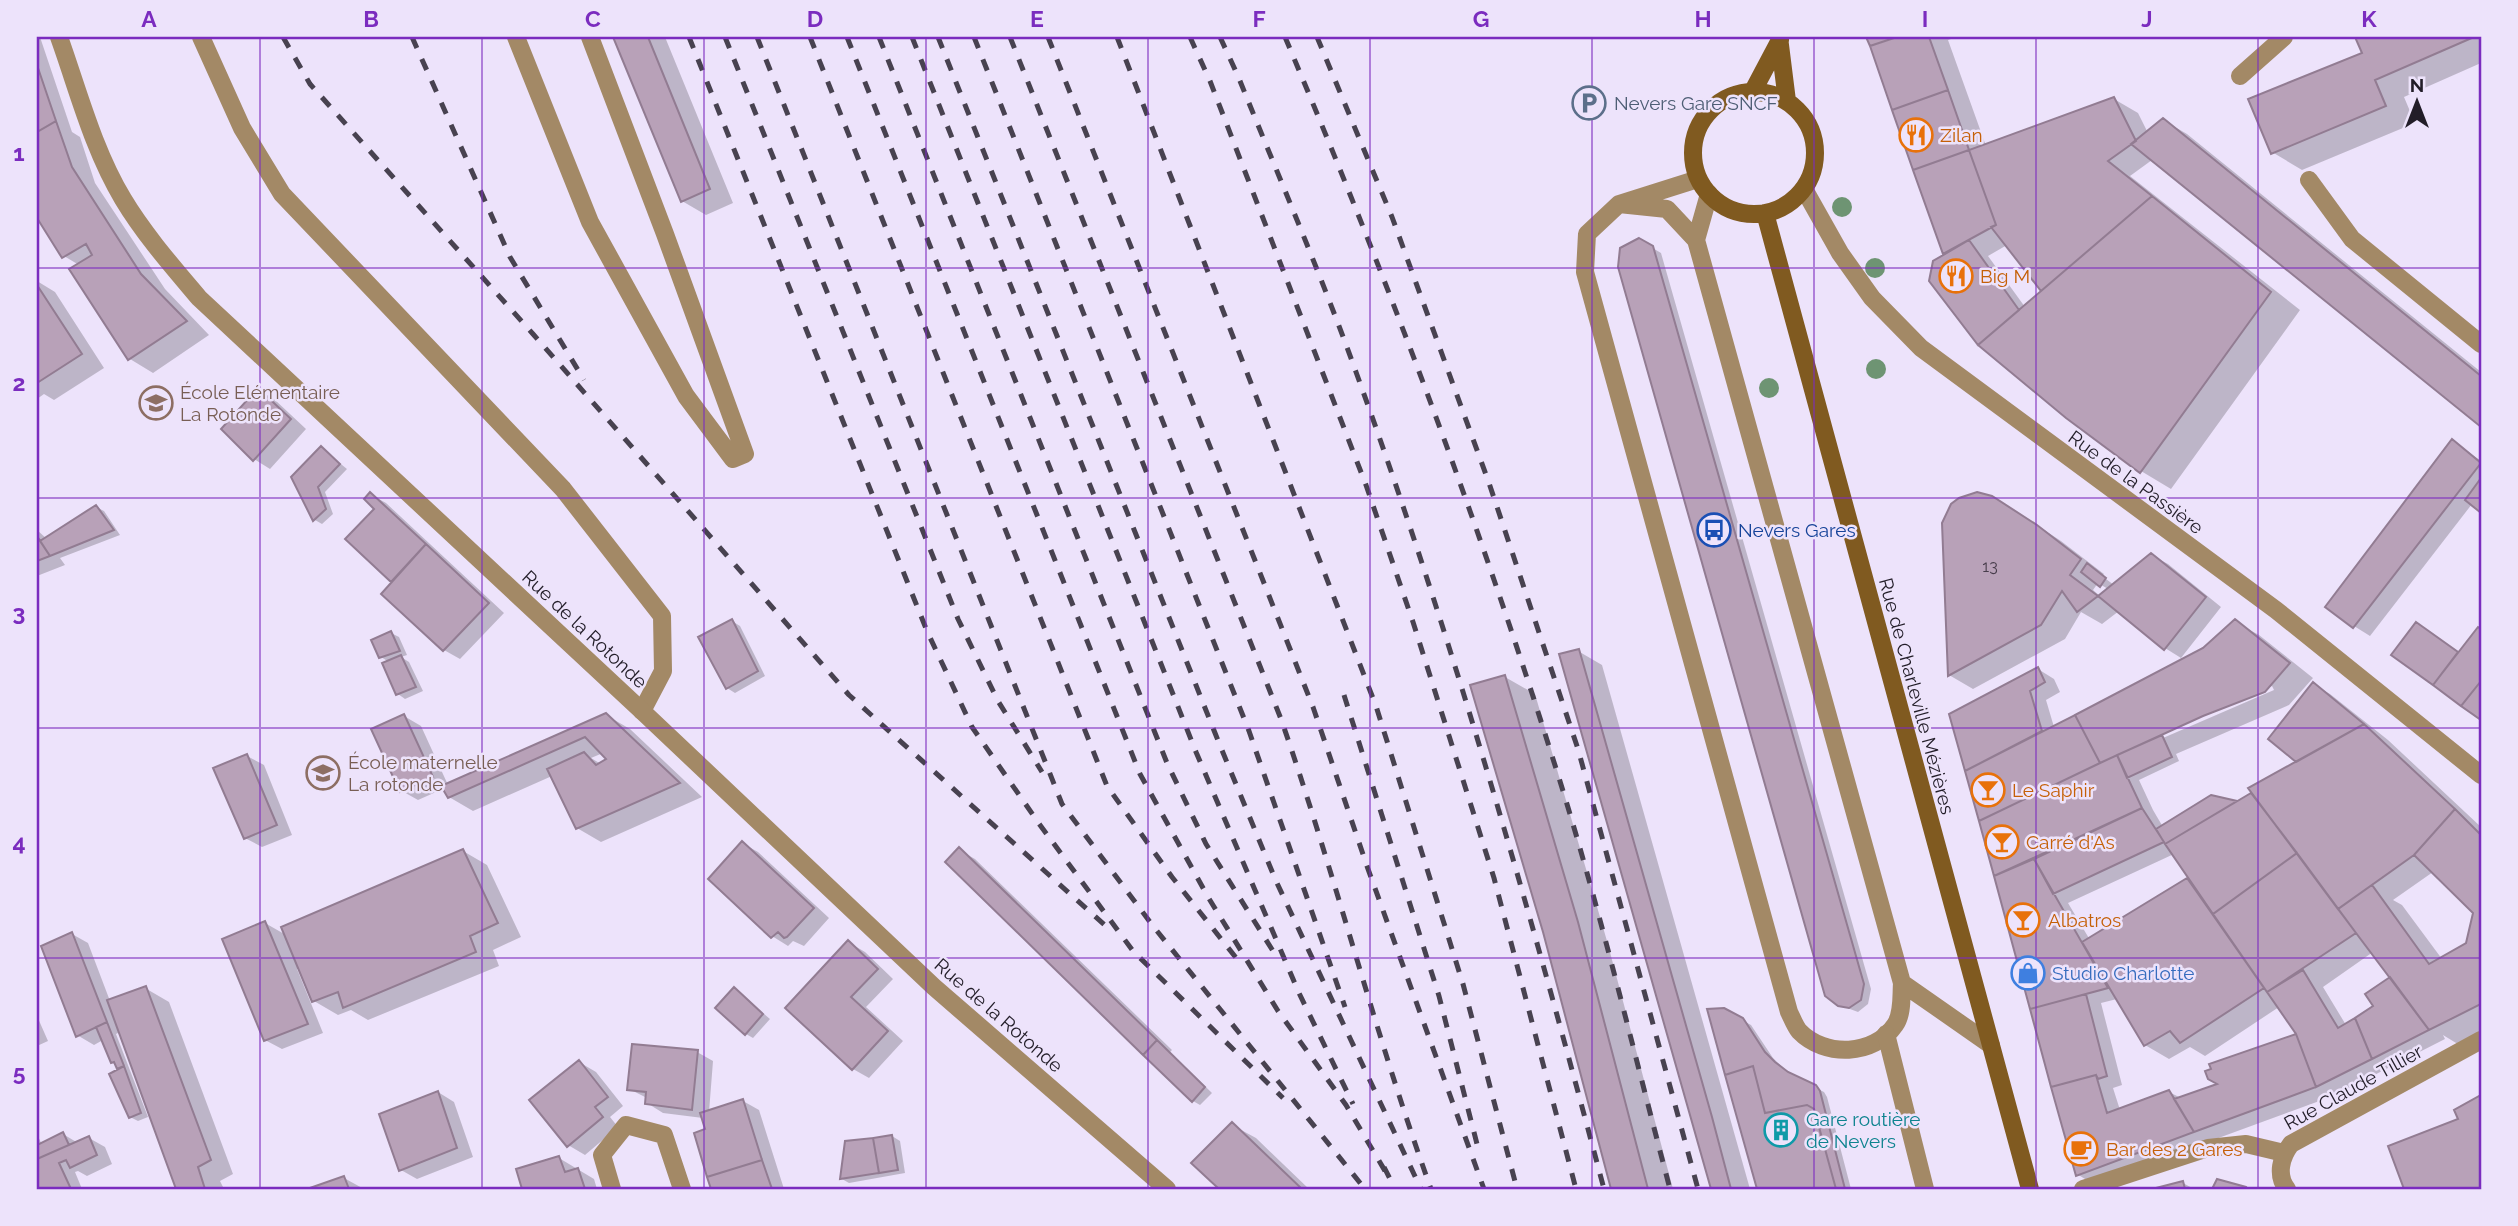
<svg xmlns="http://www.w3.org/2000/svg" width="2518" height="1226" font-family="Raleway,sans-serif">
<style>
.shadow{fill:#0003;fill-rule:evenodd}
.building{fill:#b8a1b8;stroke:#927c92;stroke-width:2}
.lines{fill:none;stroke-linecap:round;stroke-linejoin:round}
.service{stroke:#a38966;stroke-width:18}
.pedestrian{stroke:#a38966;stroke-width:18}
.minor{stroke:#a38966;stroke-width:18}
.tertiary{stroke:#a38966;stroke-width:18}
.secondary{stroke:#805a20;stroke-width:18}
.rail{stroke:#484250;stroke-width:5;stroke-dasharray:12 12;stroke-linecap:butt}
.tree{fill:#6e9473}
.grid{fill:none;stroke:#7b2cbf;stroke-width:2;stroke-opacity:0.55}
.labels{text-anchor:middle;stroke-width:5;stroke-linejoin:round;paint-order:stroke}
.number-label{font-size:16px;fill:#483e4c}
.service-label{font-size:19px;fill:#4e5e75;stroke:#ede3fb;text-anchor:start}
.food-label{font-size:19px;fill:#c56008;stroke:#ede3fb;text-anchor:start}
.education-label{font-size:19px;fill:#785e54;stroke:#ede3fb;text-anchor:start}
.street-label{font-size:19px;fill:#221d28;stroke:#ede3fb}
.transit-label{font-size:19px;fill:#164399;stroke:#ede3fb;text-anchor:start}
.shop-label{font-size:19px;fill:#366cbe;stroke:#ede3fb;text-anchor:start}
.culture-label{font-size:19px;fill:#0d838f;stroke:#ede3fb;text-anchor:start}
.neatline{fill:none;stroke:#7b2cbf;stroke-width:2.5}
.grid-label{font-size:23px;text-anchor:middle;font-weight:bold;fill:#7b2cbf}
</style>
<rect width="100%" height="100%" fill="#ede3fb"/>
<!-- shadow -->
<path class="shadow" d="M37 37H40L72 132 80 137 95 183 165 289 209 335 153 373 130 359 72 270 79 265 64 256 37 215Z
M615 37H665L733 203 706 215 682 201Z
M1868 37H1957L1948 40 1986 146 2114 99 2138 113 2148 133 2163 120 2187 134 2481 372V425L2152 160 2130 176 2300 310 2171 489 2141 471 1945 253ZM2007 245 2043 291 2025 307 1988 256Z
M2357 37H2481V63L2404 97 2415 123 2302 170 2272 152 2364 53Z
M1639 240 1661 253 1871 989 1868 1004 1858 1012 1839 1005Z
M37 281 55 292 104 368 54 400 44 394 37 399Z
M258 390 274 399 306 429 270 469 254 459Z
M2453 441 2481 461V512L2472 504 2370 636 2354 626Z
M321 448 347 469 325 492 333 514 322 524 315 520 293 478Z
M370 494 386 503 504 613 460 659 444 650 393 582 348 539 376 509Z
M96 507 104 511 120 535 60 558 65 565 37 576V530L47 539Z
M2017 512 2061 541 2104 574 2102 576 2114 585 2151 555 2168 564 2221 607 2181 658 2165 648 2119 611 2102 624 2081 612 2065 639 1973 689 1949 675 1944 523ZM2098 583 2108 589 2100 596 2093 590Z
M732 621 740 626 765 676 735 693 727 688Z
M2235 622 2259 635 2313 678 2289 705 2176 754 2179 761 2139 780 2153 810 2163 827 2212 797 2237 803 2251 795 2258 799 2299 762 2314 685 2330 694 2388 740 2481 827V1036L2461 1046 2443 1035 2445 1039 2333 1096 2093 1184 2077 1174 1951 715 2038 669 2054 679 2060 692 2046 700 2054 727 2204 649ZM2272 686 2274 690 2163 738 2160 735ZM2174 854 2194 884 2187 880 2090 940 2068 903ZM2433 872 2475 913 2468 944 2442 959 2402 905 2393 900ZM2373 952 2396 984 2375 1007 2346 1025 2323 987ZM2117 999 2145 1045 2169 1059 2190 1047 2205 1056 2279 1007 2299 1034 2220 1084 2181 1098 2169 1092 2120 1110 2113 1088 2122 1085 2101 1003Z
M2424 628 2459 654 2479 629 2481 631V718L2434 683Z
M391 633 399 637 407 655 401 657 409 662 423 691 405 699 398 694 389 662 381 657Z
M1578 651 1602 665 1750 1189H1713Z
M1505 677 1535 694 1607 941 1673 1189H1613L1545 932Z
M606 715 630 729 702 797 601 842 577 828 552 776 473 811 449 797 445 788 418 800 402 791 404 716 421 726 448 785ZM603 753 609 760 601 764 591 758Z
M247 756 264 765 292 835 262 847 245 838Z
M742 843 758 852 829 918 804 946 793 941 788 946 772 936Z
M959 850 975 859 1172 1050 1170 1052 1212 1093 1200 1105 1193 1101Z
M463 851 487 865 521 937 493 950 499 966 368 1020 351 1010 338 1015 314 1001 300 968 297 969 323 1033 282 1049 265 1040V923L286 935Z
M72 934 88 943 110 1001 145 988 169 1002 233 1174 220 1181 224 1189H178L120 1032 116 1034 148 1117 138 1121 130 1117 120 1070 117 1065 113 1062 103 1040 94 1045 77 1035Z
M848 942 865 952 893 979 866 1007 903 1041 869 1078 853 1069Z
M734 989 770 1019 753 1038 746 1034Z
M1724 1010 1751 1025 1773 1058 1783 1068 1793 1077 1824 1092 1827 1097 1851 1189H1759L1709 1011Z
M37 1016 48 1041 37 1046Z
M697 1052 713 1061 709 1112 743 1101 759 1110 784 1189H713L696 1134 707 1130 703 1118 663 1113 647 1103V1098L629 1089Z
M579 1062 596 1072 623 1106 610 1117 618 1127 585 1155 568 1145Z
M438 1092 454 1102 473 1157 417 1179 401 1170Z
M2481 1097V1189H2406L2390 1147 2461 1120 2456 1110Z
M1232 1125 1256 1138 1309 1189H1222L1194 1163Z
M37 1134 42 1145 63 1134 78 1143 89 1138 105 1147 112 1164 87 1176 78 1171 75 1172 82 1189H37Z
M892 1136 900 1141 905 1173 849 1183 842 1179Z
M559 1158 594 1179 597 1189H524L518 1170Z
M344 1178 364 1189H312Z
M2183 1183 2194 1189H2159Z"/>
<!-- building -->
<path class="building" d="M613 37H648L710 189 681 202Z
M1866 37H1897L1870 46Z
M1897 37H1929L1948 90 1892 110 1870 46Z
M2355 37H2474L2375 80 2386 106 2271 154 2248 99 2362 53Z
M37 65 56 121 37 132Z
M1948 90 1969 150 1913 170 1892 110Z
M2114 97 2136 141 2108 161 2152 196 2041 291 1991 227 1996 225 1969 150Z
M2163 118 2481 376V427L2131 144Z
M56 121 72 167 141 274 187 321 128 360 69 269 92 255 86 244 62 258 37 218V132Z
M1969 150 1996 225 1943 254 1913 170Z
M2152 196 2271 292 2140 473 2066 418 1978 345Z
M1639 238 1653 246 1864 984 1861 1000 1849 1008 1838 1006 1825 996 1618 267 1620 248Z
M1969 240 2019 310 1978 345 1929 281 1933 261Z
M37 285 82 354 37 383Z
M258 388 291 419 253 461 221 429Z
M2452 439 2481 463 2353 628 2325 607Z
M321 446 340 464 318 487 326 509 313 521 291 477Z
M2481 478V513L2465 500Z
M370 492 426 544 391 582 345 539 374 509 364 499Z
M1977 492 1992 496 2037 525 2081 559 2070 575 2098 596 2077 612 2062 591 2041 625 1948 676 1942 523 1951 504 1959 498Z
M96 505 114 530 50 556 40 541Z
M37 536 50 556 37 561Z
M426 544 489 603 443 651 381 594Z
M2151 553 2206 597 2164 650 2098 596Z
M2087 563 2106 578 2100 587 2081 572Z
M732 619 758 671 726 689 698 637Z
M2235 619 2290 663 2265 692 2203 716 2100 763 2075 715 2203 648Z
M2416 622 2458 652 2433 685 2391 655Z
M2478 627 2481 629V681L2461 706 2433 685Z
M391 631 400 651 379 658 371 640Z
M1579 649 1712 1117 1731 1189H1711L1559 654Z
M401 655 416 687 396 695 382 663Z
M2038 667 2045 682 2030 691 2042 731 1965 771 1949 714Z
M1505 675 1578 922 1648 1189H1611L1543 932 1470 685Z
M2481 681V720L2461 706Z
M2313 682 2364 724 2296 762 2268 739Z
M606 713 680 783 576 829 547 769 584 752 596 765 606 759 585 737 448 798 441 786Z
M404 714 433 777 400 792 371 729Z
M2075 715 2100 763 1979 821 1965 771Z
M2364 724 2455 809 2414 855 2338 909 2248 788Z
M2162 735 2172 757 2127 778 2117 755Z
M247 754 277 825 244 839 213 768Z
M2117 755 2142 808 1994 876 1979 821Z
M2251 793 2297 853 2213 914 2165 844Z
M2211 795 2237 801 2165 844 2156 829Z
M2142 808 2164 842 2053 894 2034 859Z
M2455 809 2481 835V1004L2429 1030 2338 909 2372 885 2429 964 2466 943 2473 913 2414 855Z
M742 841 814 908 787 937 784 938 778 932 771 938 708 879Z
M959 847 1157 1040 1143 1055 945 862Z
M463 849 498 923 470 936 476 952 343 1008 338 992 312 1002 281 927Z
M2297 853 2356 933 2267 992 2213 914Z
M2034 859 2108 988 2030 1009 1994 876Z
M2187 878 2264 988 2180 1043 2170 1031 2144 1046 2082 942Z
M265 921 308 1024 264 1041 222 939Z
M72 932 107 1022 76 1037 41 946Z
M848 940 878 969 851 997 888 1031 852 1070 785 1008Z
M2303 970 2338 1028 2355 1018 2372 1059 2316 1087 2296 1034 2267 992Z
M2390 977 2429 1030 2372 1059 2355 1018 2373 1006 2365 994Z
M146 986 211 1160 198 1167 205 1189H176L107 1000Z
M734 987 763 1014 745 1035 715 1008Z
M2086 994 2107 1076 2098 1079 2096 1075 2051 1087 2030 1009Z
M1724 1008 1743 1018 1765 1052 1775 1062 1788 1072 1816 1085 1820 1091 1845 1189H1836L1814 1109 1807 1105 1765 1113 1753 1066 1725 1075 1707 1009Z
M107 1022 124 1066 117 1069 114 1062 111 1063 96 1027Z
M2296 1034 2316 1087 2194 1132 2174 1099 2217 1084 2208 1079 2205 1071 2211 1069 2209 1064Z
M1157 1040 1205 1087 1192 1102 1143 1055Z
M632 1044 698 1050 692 1110 645 1104 646 1092 627 1090Z
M579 1060 608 1097 595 1107 603 1117 567 1147 529 1100Z
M124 1066 141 1113 129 1118 109 1074Z
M1753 1066 1765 1113 1807 1105 1814 1109 1836 1189H1757L1725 1075Z
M2096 1075 2107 1113 2169 1090 2194 1132 2076 1176 2051 1087Z
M438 1091 457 1148 399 1171 379 1114Z
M2481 1095V1189H2404L2388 1146 2458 1119 2454 1110Z
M743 1099 762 1160 707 1177 694 1133 705 1129 700 1113Z
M1232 1122 1302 1189H1219L1191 1163Z
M63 1132 69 1145 37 1159V1145Z
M892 1135 898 1170 879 1173 873 1138Z
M89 1136 97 1155 70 1168 66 1160 59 1163 71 1189H37V1159Z
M873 1138 879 1173 840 1179 845 1141Z
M559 1156 565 1172 578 1168 585 1189H522L516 1169Z
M762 1160 772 1189H711L707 1177Z
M344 1176 349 1189H307Z
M2217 1179 2246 1187 2248 1189H2212Z
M2183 1181 2185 1189H2152Z"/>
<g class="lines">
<!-- service -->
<path class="service" d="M201 37 242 128 282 194 563 489 662 616 663 671 642 711
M516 37 590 222 686 396 733 459 745 454 665 234 590 37
M2240 76 2284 37
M2309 180 2352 239 2481 344
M1619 204 1667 209 1696 240 1902 983C1901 996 1903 1014 1895 1025 1874 1056 1825 1058 1799 1031 1795 1026 1792 1018 1789 1012L1585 272 1587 234 1619 204 1698 179
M1696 240 1709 194
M1902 983 1991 1045"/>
<!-- pedestrian -->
<path class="pedestrian" d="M2083 1189 2208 1148 2246 1144 2284 1153"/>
<!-- minor -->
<path class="minor" d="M59 37C78 90 93 149 123 199 144 234 172 266 199 298L642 711 934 987 1167 1189
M1886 1034 1925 1189
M612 1189 602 1155 626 1125 664 1135 682 1189
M2287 1189C2276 1175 2281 1157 2291 1144L2481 1040"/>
<!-- tertiary -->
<path class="tertiary" d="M1804 189 1840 253 1872 298 1921 348 2276 610 2481 775"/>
<!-- secondary -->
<path class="secondary" d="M1779 37 1787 101
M1753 91 1780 40
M1693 153a61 61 0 1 1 122 0a61 61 0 1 1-122 0Z
M1765 213 2030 1189"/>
<!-- rail -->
<path class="rail" d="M283 37 310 84 533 334 849 695 1108 928
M412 37 510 257 584 380
M689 37 927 631 972 727 1040 825 1133 951 1283 1098
M725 37 958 619 998 701 1042 772
M757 37 1062 804 1153 926 1365 1189
M810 37 1107 786 1172 877 1237 959
M847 37 1140 774 1208 897 1278 1011 1346 1105 1388 1176
M879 37 1167 763 1206 844 1273 951
M912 37 1196 752 1299 993 1353 1104
M938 37 1219 743 1276 881 1421 1189
M974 37 1249 731 1345 1007
M1010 37 1281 719C1335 874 1375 1034 1431 1189
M1048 37 1313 707 1368 869 1484 1189
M1117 37 1376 706 1463 984 1517 1189
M1190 37 1210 81 1366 485 1413 622 1494 878 1576 1189
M1220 37 1238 76C1278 175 1320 272 1356 372 1453 639 1531 914 1604 1189
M1285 37C1385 273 1476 514 1553 759 1598 900 1632 1046 1670 1189
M1317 37 1392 217 1489 483 1578 749 1698 1189
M1344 695 1439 996 1477 1144
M1384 1167 1395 1189"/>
</g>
<!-- trees -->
<g class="tree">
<circle cx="1842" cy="207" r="10"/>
<circle cx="1875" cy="268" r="10"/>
<circle cx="1876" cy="369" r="10"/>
<circle cx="1769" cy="388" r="10"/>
</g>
<!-- grid -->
<path class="grid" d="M260 37V1189M482 37V1189M704 37V1189M926 37V1189M1148 37V1189M1370 37V1189M1592 37V1189M1814 37V1189M2036 37V1189M2258 37V1189M37 268H2481M37 498H2481M37 728H2481M37 958H2481"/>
<!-- icons -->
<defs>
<symbol id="parking-ring" viewBox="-11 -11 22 22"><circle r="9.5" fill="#ede3fb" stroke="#5c6f8a" stroke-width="1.5"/><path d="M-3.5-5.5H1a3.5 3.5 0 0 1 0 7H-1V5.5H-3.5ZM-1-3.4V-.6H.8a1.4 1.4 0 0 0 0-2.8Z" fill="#5c6f8a"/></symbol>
<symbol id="restaurant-ring" viewBox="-11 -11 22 22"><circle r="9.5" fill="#ede3fb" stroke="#e8710a" stroke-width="1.5"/><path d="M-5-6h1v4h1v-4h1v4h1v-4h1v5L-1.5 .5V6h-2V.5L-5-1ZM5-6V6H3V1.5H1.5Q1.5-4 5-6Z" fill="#e8710a"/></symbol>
<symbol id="school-ring" viewBox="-11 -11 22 22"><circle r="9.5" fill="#ede3fb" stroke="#8d6e63" stroke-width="1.5"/><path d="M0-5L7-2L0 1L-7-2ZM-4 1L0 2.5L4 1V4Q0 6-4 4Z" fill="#8d6e63"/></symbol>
<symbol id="bus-ring" viewBox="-11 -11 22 22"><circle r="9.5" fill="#ede3fb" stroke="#1a4fb4" stroke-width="1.5"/><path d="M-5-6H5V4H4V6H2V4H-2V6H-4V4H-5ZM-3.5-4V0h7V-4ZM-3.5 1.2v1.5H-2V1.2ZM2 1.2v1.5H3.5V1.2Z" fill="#1a4fb4"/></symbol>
<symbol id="bar-ring" viewBox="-11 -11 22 22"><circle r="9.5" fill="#ede3fb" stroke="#e8710a" stroke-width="1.5"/><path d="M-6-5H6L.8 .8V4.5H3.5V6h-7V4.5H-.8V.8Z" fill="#e8710a"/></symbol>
<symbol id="shop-ring" viewBox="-11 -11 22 22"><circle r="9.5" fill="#ede3fb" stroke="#3f7fe0" stroke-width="1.5"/><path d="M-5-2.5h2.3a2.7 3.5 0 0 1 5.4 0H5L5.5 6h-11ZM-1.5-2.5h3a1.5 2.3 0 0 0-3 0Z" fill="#3f7fe0"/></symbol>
<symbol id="building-ring" viewBox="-11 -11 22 22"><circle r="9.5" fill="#ede3fb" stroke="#0f9aa8" stroke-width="1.5"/><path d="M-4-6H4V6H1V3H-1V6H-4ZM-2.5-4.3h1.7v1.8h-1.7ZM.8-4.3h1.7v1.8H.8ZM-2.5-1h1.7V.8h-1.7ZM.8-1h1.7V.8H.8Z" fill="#0f9aa8"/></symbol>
<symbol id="cafe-ring" viewBox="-11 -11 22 22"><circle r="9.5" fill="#ede3fb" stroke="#e8710a" stroke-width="1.5"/><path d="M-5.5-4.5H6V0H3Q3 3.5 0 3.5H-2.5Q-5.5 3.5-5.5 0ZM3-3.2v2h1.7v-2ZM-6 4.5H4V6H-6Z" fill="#e8710a"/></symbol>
</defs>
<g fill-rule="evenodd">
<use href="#parking-ring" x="1570" y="84" width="38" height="38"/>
<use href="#restaurant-ring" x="1897" y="116" width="38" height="38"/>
<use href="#restaurant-ring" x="1937" y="257" width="38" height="38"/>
<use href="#school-ring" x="137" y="384" width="38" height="38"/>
<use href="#bus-ring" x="1695" y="511" width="38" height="38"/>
<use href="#school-ring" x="304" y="754" width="38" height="38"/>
<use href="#bar-ring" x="1969" y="771" width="38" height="38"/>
<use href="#bar-ring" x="1983" y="823" width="38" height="38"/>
<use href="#bar-ring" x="2004" y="901" width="38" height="38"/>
<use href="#shop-ring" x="2009" y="954" width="38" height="38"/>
<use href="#building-ring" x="1762" y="1111" width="38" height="38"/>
<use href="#cafe-ring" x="2062" y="1130" width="38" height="38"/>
</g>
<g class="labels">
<!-- number labels -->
<g class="number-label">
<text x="1990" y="572">13</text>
</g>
<!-- service labels -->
<g class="service-label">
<text x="1614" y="110">Nevers Gare SNCF</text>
</g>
<!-- food labels -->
<g class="food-label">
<text x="1940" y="142">Zilan</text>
<text x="1980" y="283">Big M</text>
<text x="2012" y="797">Le Saphir</text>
<text x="2026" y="849">Carré d'As</text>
<text x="2048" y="927">Albatros</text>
<text x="2106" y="1156">Bar des 2 Gares</text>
</g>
<!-- education labels -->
<g class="education-label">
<text x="180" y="399">École Elémentaire<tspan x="180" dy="22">La Rotonde</tspan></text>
<text x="348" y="769">École maternelle<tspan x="348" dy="22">La rotonde</tspan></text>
</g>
<!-- street labels -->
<g class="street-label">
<text transform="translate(2136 482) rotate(36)" y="7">Rue de la Passière</text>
<text transform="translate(585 629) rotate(43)" y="7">Rue de la Rotonde</text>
<text transform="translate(1917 696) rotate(75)" y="7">Rue de Charleville Mézières</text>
<text transform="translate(999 1015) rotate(41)" y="7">Rue de la Rotonde</text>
<text transform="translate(2353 1087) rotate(-29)" y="7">Rue Claude Tillier</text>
</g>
<!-- transit labels -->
<g class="transit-label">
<text x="1738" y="537">Nevers Gares</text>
</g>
<!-- shop labels -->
<g class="shop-label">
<text x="2052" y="980">Studio Charlotte</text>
</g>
<!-- culture labels -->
<g class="culture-label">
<text x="1806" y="1126">Gare routière<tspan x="1806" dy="22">de Nevers</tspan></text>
</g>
</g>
<!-- border -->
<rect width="2518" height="1226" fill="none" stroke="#ede3fb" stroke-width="77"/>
<!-- north arrow -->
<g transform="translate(2417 102)" stroke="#ede3fb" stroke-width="5" paint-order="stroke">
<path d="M0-5L12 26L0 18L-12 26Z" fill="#221d28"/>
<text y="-10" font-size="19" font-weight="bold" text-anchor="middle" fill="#221d28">N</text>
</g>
<rect x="38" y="38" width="2442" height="1150" class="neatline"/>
<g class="grid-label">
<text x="149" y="27">A</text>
<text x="371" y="27">B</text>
<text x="593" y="27">C</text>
<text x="815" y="27">D</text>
<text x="1037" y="27">E</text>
<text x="1259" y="27">F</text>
<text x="1481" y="27">G</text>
<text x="1703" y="27">H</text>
<text x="1925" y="27">I</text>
<text x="2147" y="27">J</text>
<text x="2369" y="27">K</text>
<text x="19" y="161">1</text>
<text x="19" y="391">2</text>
<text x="19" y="621">3</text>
<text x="19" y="851">4</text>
<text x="19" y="1081">5</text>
</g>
</svg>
